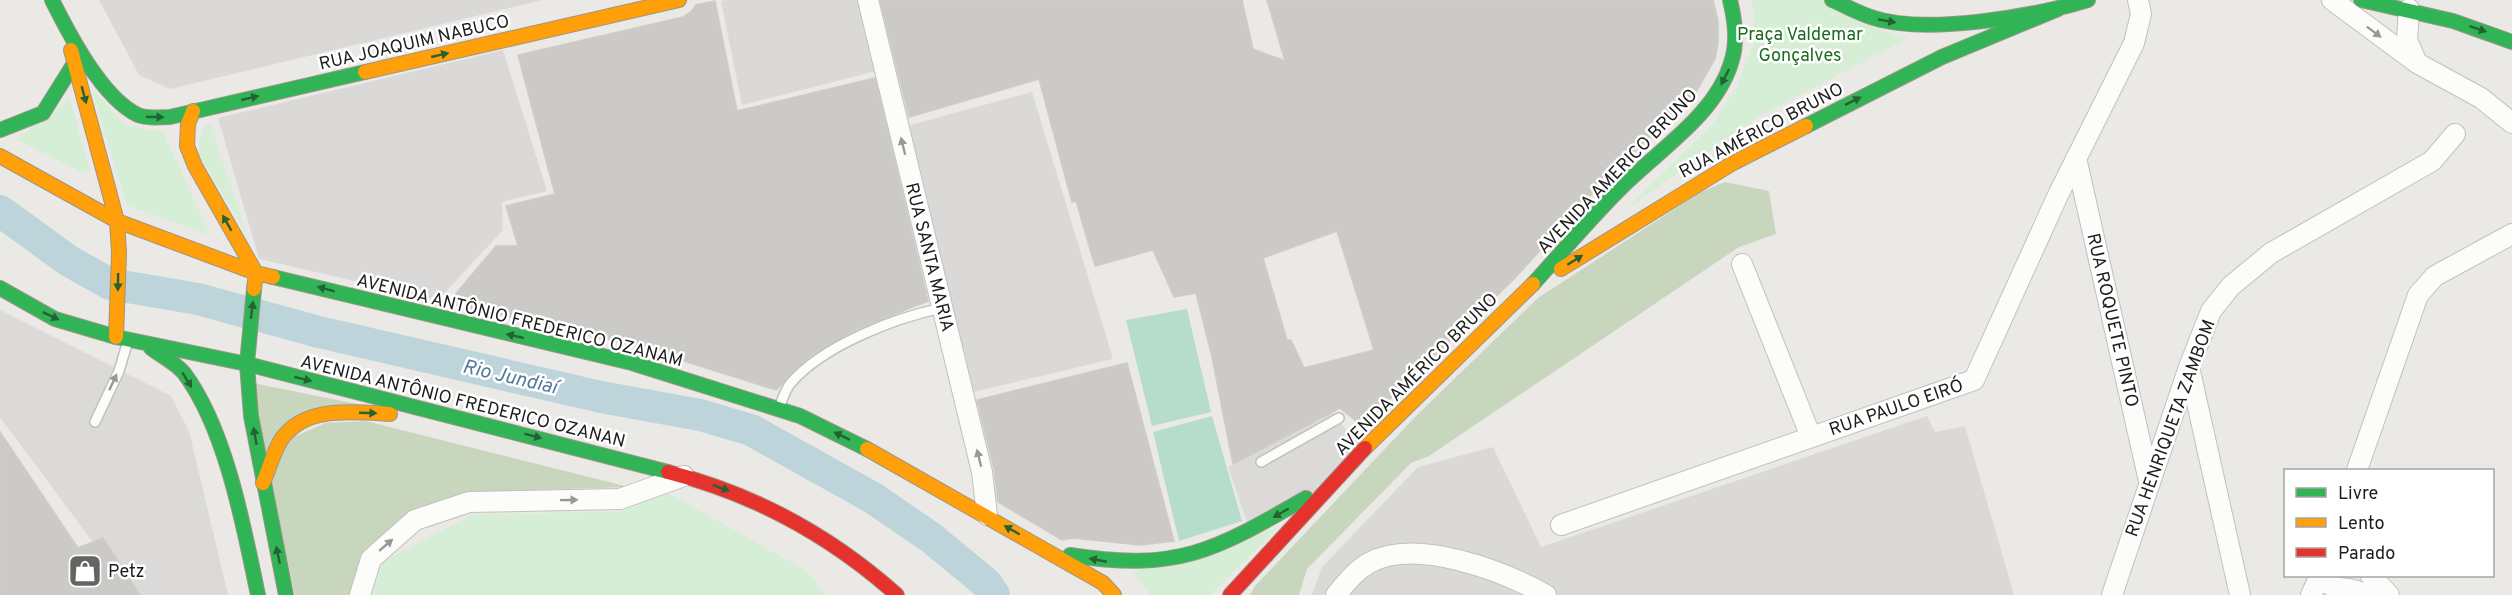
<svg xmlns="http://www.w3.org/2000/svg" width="2512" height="595" font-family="Overpass,sans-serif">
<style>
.residential{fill:#dad9d7}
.forest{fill:#c8d6be}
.park{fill:#d7eed6}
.pitch{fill:#b6ddcb}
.parking{fill:#dbdad9}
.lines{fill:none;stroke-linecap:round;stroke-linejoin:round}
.river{stroke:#bdd5da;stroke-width:32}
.building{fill:#cccac7;stroke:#cecbc8;stroke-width:1.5;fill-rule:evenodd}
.lane-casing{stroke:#c1c0be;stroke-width:12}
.street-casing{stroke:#c1c0be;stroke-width:22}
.fast-casing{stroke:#9e9586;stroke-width:16}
.slow-casing{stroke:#9e9586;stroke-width:16}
.jam-casing{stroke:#9e9586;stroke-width:16}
.lane{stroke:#fcfcfb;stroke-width:9}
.street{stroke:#fcfcfb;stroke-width:20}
.fast{stroke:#30b455;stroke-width:14}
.slow{stroke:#ff9f0a;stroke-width:14}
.jam{stroke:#e5322d;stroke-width:14}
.oneway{fill:#266136}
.oneway2{fill:#989897}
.labels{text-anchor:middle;stroke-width:5;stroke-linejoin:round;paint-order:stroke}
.park-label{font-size:18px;fill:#186e1d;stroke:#fff}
.street-label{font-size:18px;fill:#1d1d1d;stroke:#fff}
.poi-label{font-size:18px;fill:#1d1d1d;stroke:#fff;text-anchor:start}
.water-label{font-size:20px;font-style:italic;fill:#52789a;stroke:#fff}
</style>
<rect width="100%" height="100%" fill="#ebe9e6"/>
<!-- residential -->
<path class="residential" d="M99 0H543L170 89 139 75Z
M726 0H859L876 71 742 105 721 1Z
M503 50 547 191 502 202 503 230 438 300 259 259 218 118Z
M1032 92 1113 359 973 392 907 126Z
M1927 416 1935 432 1965 426 2014 595H1312L1322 567 1418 467 1493 447 1541 547Z"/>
<!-- forest -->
<path class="forest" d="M1725 182 1769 191 1776 234 1739 247 1429 456 1411 463 1307 569 1299 595H1250L1255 586 1416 416 1538 298 1701 192Z
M253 383 377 408H328L266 463Z
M366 421 629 487 469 492 415 511 353 595H295L270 481 290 439 325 423Z"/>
<!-- park -->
<path class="park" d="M1752 0H1821L1905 40 1758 117 1623 212 1713 124 1736 87 1755 42Z
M91 88 125 125 163 132 211 236 127 205Z
M70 99 90 171 81 172 16 139Z
M210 123 248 237 198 153 202 128Z
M668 493 807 571 826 595H372L382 562 474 514 617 512Z
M1279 527 1210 595H1150L1133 572Z"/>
<!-- pitch -->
<path class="pitch" d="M1187 309 1211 412 1152 426 1126 320Z
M1212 416 1242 521 1179 541 1153 432Z"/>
<!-- parking -->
<path class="parking" d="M0 310 171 396 189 431 228 595H132L0 417Z
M1332 412 1350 435 1363 447 1331 482 1249 528 1228 467Z"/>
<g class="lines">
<!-- river -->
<path class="river" d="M0 211 69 261 110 284 198 299 319 332 601 397 700 415 751 430 873 498 930 537 986 583 994 595"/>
</g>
<!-- building -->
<path class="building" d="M880 0H1242L1253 49 1285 61 1267 0H1713L1718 21V44L1715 59 1696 92 1676 114 1613 171 1513 280 1362 426 1340 408 1233 464 1212 357 1196 293 1174 297 1153 250 1095 266 1076 201 1072 202 1039 79 909 117ZM1337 231 1374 350 1304 368 1291 340H1287L1263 258Z
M715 1 737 111 875 78 928 301 857 329 810 356 776 390 636 346 448 303 496 246H518L506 206 555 194 518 55 683 17 691 12 696 5Z
M1127 363 1174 541 1140 545 1073 538 1062 540 998 502 994 469 977 400Z
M0 432 78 548 103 538 140 595H0Z"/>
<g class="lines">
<defs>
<path id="lane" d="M780 405C783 398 786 389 790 384 822 346 894 318 942 308
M95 422 119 371 127 344
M1261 462 1339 418"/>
<path id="street" d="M868 0 982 472 987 515
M2332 0 2417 63 2481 98 2512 123
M2409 9 2407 40 2417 63
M2076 158 2149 481
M1742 264 1811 437
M2189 367 2240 595
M2357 470 2418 295 2435 276 2512 234
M1561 525 1974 380 2058 195 2134 43 2141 14 2138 0
M2324 576C2329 589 2336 587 2348 589 2354 589 2361 593 2367 595
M2371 576 2389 595
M360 595 371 559 415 520 469 502 620 499 684 476
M1336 595C1346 583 1355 571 1369 563 1416 537 1503 571 1546 595
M2112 595 2189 367 2211 311 2231 286 2271 253 2432 161 2455 134
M2311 595 2320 576"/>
<path id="fast" d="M52 0C69 34 102 98 138 115 147 119 160 117 170 117L365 72
M1832 0C1846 6 1860 14 1874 18 1927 35 2035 16 2088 0
M2361 0 2453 21 2512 42
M1806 126 1942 57 2058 9
M0 130 43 113 75 62
M273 277 632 363 800 416 867 449
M1533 284C1564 250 1593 215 1626 183 1662 148 1716 113 1731 63 1738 42 1735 21 1730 0
M0 288 55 319 116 337 247 364 668 472
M254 289 247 364 251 416 286 595
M151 348C161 356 176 363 184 373 226 429 244 528 258 595
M1070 555C1178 572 1214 551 1306 498"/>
<path id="slow" d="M71 50 117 221 119 253 116 337
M365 72 679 0
M193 111 188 124 187 146 195 166 256 273 254 289
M0 156 117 221 256 273 273 277
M1561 269 1733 163 1806 126
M1365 448 1533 284
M867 449 1103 583 1114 595
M263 483C269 469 273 453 281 440 304 405 355 412 390 414"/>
<path id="jam" d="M668 472C754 494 831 536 897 595
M1230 595 1365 448"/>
</defs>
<!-- lane casing -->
<use href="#lane" class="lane-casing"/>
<!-- street casing -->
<use href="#street" class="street-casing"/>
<!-- fast casing -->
<use href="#fast" class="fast-casing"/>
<!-- slow casing -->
<use href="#slow" class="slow-casing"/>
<!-- jam casing -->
<use href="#jam" class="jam-casing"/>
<!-- lane -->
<use href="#lane" class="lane"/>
<!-- street -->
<use href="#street" class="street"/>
<!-- fast -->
<use href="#fast" class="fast"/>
<!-- slow -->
<use href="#slow" class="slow"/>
<!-- jam -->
<use href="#jam" class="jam"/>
</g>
<!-- one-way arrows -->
<defs><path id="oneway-solid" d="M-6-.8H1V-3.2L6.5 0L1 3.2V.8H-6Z" transform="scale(1.5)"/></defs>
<g class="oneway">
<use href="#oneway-solid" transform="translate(1887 21) rotate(10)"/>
<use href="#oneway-solid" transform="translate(2478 29) rotate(18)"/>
<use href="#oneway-solid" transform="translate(440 55) rotate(-13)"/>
<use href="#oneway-solid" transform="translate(1725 77) rotate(117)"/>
<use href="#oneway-solid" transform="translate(84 95) rotate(75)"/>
<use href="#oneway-solid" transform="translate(250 98) rotate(-13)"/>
<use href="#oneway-solid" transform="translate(1853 101) rotate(-26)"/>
<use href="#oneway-solid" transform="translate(155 117) rotate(1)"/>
<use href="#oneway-solid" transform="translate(227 223) rotate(-120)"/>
<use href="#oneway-solid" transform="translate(1575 260) rotate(-32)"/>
<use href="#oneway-solid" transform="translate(118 282) rotate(91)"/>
<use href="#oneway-solid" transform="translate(326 289) rotate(-165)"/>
<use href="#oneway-solid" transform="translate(252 310) rotate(-82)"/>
<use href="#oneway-solid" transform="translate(51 316) rotate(26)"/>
<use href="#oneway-solid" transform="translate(515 336) rotate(-167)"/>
<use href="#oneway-solid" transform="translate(303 379) rotate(14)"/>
<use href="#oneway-solid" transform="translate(187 380) rotate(58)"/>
<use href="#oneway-solid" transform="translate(368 413) rotate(2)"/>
<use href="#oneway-solid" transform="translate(255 436) rotate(-100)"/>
<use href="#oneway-solid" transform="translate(533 436) rotate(15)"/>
<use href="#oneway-solid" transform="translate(842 436) rotate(-154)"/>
<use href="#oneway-solid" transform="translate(721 488) rotate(20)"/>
<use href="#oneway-solid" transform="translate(1281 513) rotate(150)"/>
<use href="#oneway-solid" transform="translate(1012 530) rotate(-150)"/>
<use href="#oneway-solid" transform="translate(278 555) rotate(-102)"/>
<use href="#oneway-solid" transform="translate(1098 560) rotate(-169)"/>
</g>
<g class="oneway2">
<use href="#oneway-solid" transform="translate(2374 32) rotate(37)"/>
<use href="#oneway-solid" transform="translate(903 146) rotate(-104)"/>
<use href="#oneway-solid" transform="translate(113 382) rotate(-65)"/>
<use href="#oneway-solid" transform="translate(979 458) rotate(-104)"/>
<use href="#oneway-solid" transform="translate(569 500) rotate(-1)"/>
<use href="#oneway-solid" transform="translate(386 545) rotate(-41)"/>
</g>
<!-- icons -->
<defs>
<symbol id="shop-square" viewBox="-11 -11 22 22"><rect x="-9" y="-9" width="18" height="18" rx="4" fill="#656463" stroke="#fff"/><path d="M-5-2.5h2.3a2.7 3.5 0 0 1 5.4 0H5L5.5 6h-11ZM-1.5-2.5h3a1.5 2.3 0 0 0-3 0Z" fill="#fff"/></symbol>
</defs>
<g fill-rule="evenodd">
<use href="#shop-square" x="66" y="552" width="38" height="38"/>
</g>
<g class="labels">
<!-- park labels -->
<g class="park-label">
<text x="1800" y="40">Praça Valdemar<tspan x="1800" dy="21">Gonçalves</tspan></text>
</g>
<!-- street labels -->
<g class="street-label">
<text transform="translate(414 42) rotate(-13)" y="6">RUA JOAQUIM NABUCO</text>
<text transform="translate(1761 130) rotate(-28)" y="6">RUA AMÉRICO BRUNO</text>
<text transform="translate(1617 171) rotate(-46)" y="6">AVENIDA AMERICO BRUNO</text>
<text transform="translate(930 257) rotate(76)" y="6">RUA SANTA MARIA</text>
<text transform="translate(520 320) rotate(14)" y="6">AVENIDA ANTÔNIO FREDERICO OZANAM</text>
<text transform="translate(2113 320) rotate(77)" y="6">RUA ROQUETE PINTO</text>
<text transform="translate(1416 374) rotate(-45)" y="6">AVENIDA AMÉRICO BRUNO</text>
<text transform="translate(463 401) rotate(14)" y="6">AVENIDA ANTÔNIO FREDERICO OZANAN</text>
<text transform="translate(1896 407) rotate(-19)" y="6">RUA PAULO EIRÓ</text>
<text transform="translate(2170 428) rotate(-70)" y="6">RUA HENRIQUETA ZAMBOM</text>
</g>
<!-- poi labels -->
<g class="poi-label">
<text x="108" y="577">Petz</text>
</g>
<!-- water labels -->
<g class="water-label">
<text transform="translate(510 376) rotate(13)" y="7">Rio Jundiaí</text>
</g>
</g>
<!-- legend -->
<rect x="2284" y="469" width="210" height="108" fill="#ffffff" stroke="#a5a5a5" stroke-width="1.5"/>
<rect x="2296" y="488" width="30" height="9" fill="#30b455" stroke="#a5a5a5" stroke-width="1.5"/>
<text x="2338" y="499" font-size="18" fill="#1d1d1d">Livre</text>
<rect x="2296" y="518" width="30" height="9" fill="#ff9f0a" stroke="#a5a5a5" stroke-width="1.5"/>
<text x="2338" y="529" font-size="18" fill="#1d1d1d">Lento</text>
<rect x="2296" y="548" width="30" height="9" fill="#e5322d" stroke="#a5a5a5" stroke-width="1.5"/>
<text x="2338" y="559" font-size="18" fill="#1d1d1d">Parado</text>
</svg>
